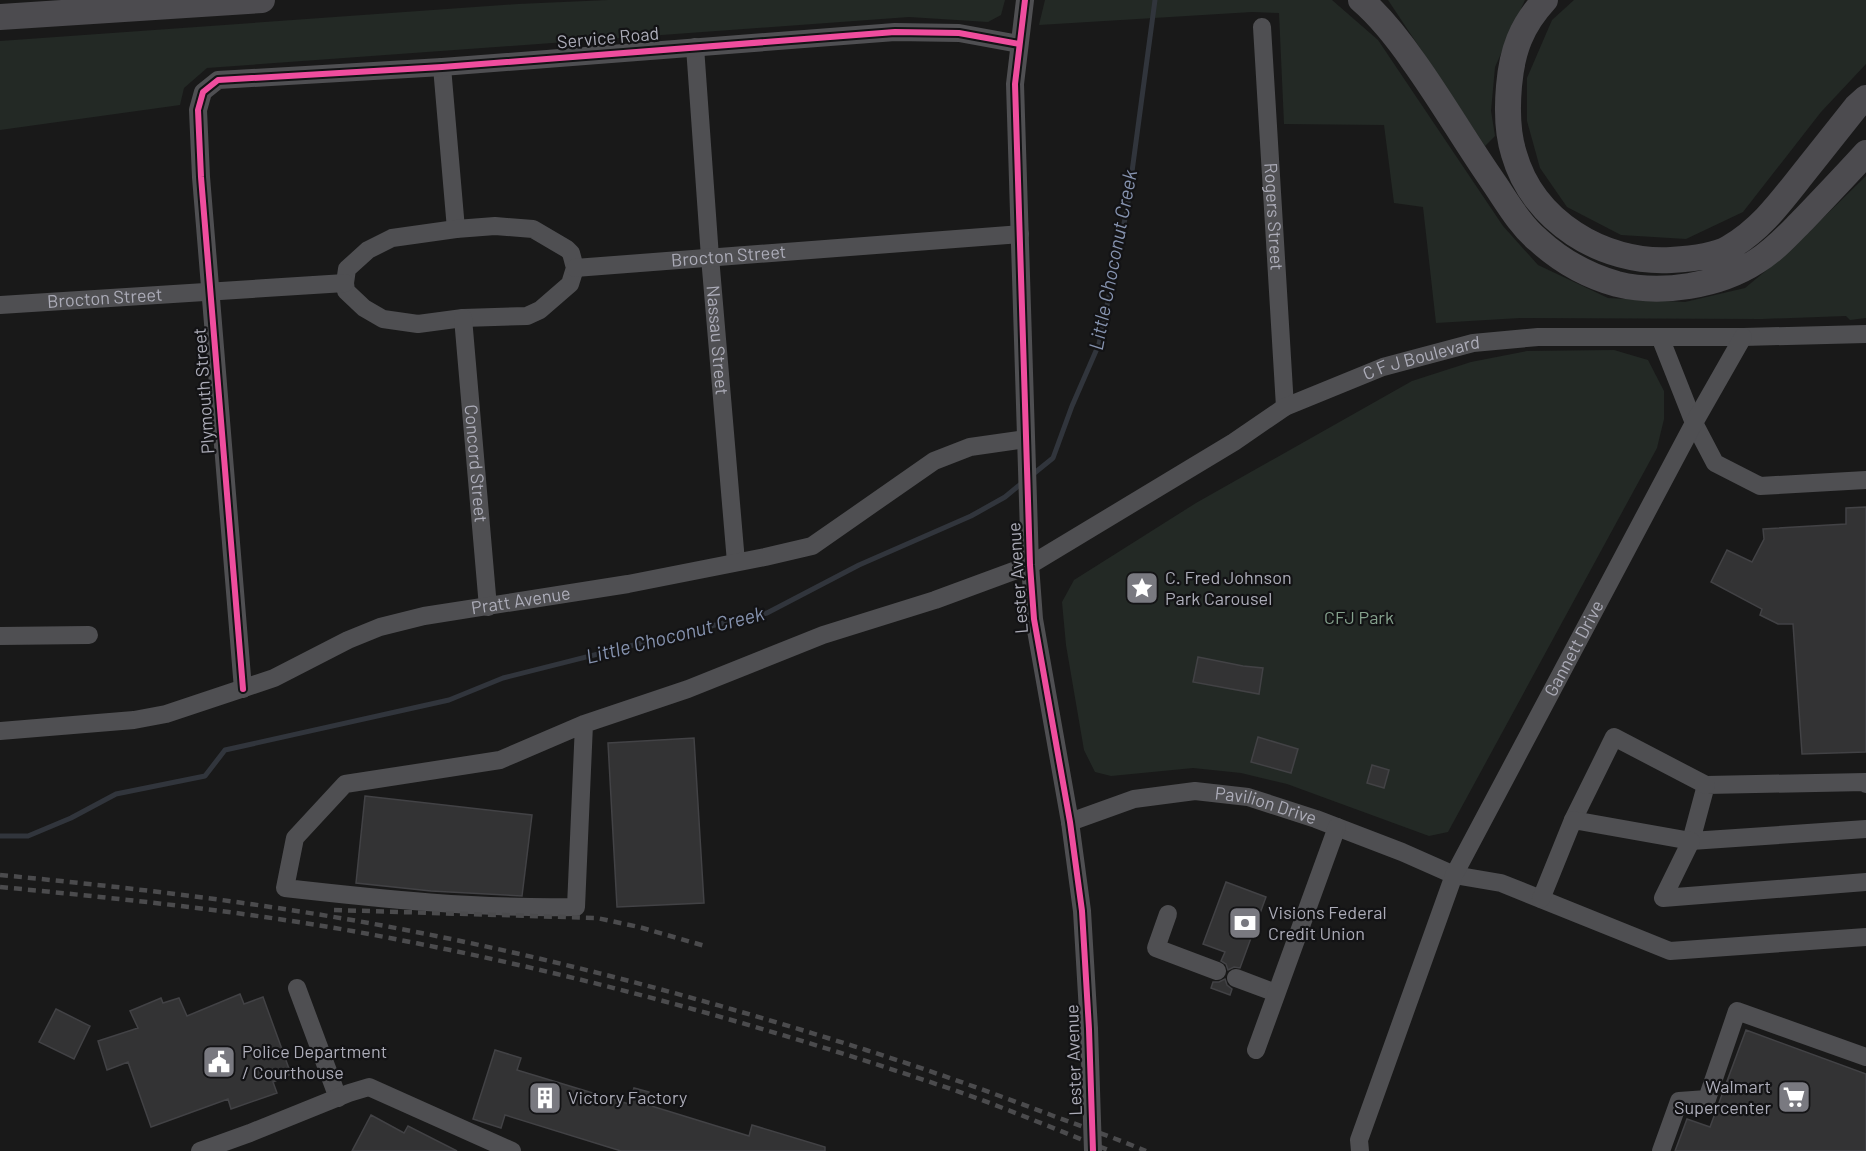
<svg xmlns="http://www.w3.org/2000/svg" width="1866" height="1151" font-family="Barlow,sans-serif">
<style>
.green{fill:#232925}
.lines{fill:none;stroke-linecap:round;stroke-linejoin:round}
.stream{stroke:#31353c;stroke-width:5}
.building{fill:#333334;stroke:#424245;stroke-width:1.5}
.minor{stroke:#4f4f52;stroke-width:18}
.highway{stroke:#4c4b4f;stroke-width:26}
.rail{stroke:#4b4b4d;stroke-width:4.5;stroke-dasharray:8 6;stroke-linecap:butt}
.minor-bridge{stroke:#4f4f52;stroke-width:18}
.cycleway-casing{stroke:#131315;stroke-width:10}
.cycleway{stroke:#ef4d9e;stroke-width:6}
.labels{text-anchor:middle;stroke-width:4.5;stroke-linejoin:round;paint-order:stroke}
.street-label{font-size:18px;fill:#acacb8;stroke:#131315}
.poi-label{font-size:18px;fill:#acacb8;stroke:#131315;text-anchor:start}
.park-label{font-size:18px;fill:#85a18d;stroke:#131315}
.water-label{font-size:20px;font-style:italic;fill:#8693af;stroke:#131315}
</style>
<rect width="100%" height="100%" fill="#191919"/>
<!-- green -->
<path class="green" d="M608 0H1005L1001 15 988 22 909 17 207 68 184 88 180 105 0 130V41L518 4Z
M1045 0H1332L1378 40 1503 226 1538 265 1608 298 1685 302 1745 288 1786 254 1866 176V318L1850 320 1846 316 1762 319 1520 318 1436 323 1423 207 1394 203 1384 125 1284 124 1279 13 1252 12 1039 25Z
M1388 0H1525L1495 67 1491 111 1495 136 1485 146Z
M1574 0H1866V64L1821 112 1743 212 1686 239 1621 235 1567 207 1540 168 1527 121V78L1552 20Z
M1614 350 1648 360 1664 391V419L1657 448 1448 832 1429 836 1287 784 1241 773 1193 768 1111 776 1095 772 1084 750 1066 645 1062 602 1074 580 1196 503 1412 381 1471 362 1527 351Z"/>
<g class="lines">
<!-- stream -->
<path class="stream" d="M1032 475 1053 458 1072 406 1099 344 1127 209 1155 0
M0 836H28L71 818 116 794 205 776 225 750 449 700 503 678 685 632 767 613 859 565 971 516 1005 497 1022 483"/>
</g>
<!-- building -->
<path class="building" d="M1866 507V752L1802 754 1793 624H1778L1760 615 1762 609 1711 582 1727 550 1752 562 1764 539 1763 529 1846 524V508Z
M1198 657 1243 666 1263 668 1259 694 1193 682Z
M1258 737 1298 749 1291 773 1251 762Z
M694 738 704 903 617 907 608 743Z
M1372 765 1389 770 1384 788 1367 783Z
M365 796 532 815 522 896 431 891 356 883Z
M1226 882 1266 897 1240 968 1234 967 1228 970 1226 964 1221 961 1225 952 1203 944Z
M1225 979 1227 985 1232 989 1230 995 1211 988 1213 982H1219Z
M240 994 244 1004 263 997 291 1074 273 1082 277 1093 231 1109 228 1099 151 1127 128 1062 107 1070 98 1041 138 1028 130 1011 161 998 163 1003 179 998 187 1016Z
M56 1009 90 1026 74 1059 39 1042Z
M1746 1030 1866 1074V1151H1675L1687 1119 1710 1127Z
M495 1050 521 1058 517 1070 629 1104 634 1088 649 1092 645 1104 749 1136 752 1125 825 1147V1151H621L505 1115 501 1128 473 1119Z
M371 1115 404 1133 408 1126 457 1151H352Z"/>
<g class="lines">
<!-- minor -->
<g class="minor">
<path d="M1025 0 1015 84 1030 565 1034 619 1070 822 1082 911 1089 1029"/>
<path id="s1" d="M1262 27 1285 407"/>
<path id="s2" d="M695 47 710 257 736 562"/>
<path d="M442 67 456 229"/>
<path d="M495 226 533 229 567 249 571 253 575 268 570 284 540 310 527 316 463 318 418 324 383 319 364 308 346 291 345 283 347 269 368 250 392 238 456 229Z"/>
<path id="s3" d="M575 268 1020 234"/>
<path id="s4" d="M0 305 345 283"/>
<path id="s5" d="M463 318 488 607"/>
<path d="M1660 337 1694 423 1715 463 1760 486 1866 480"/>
<path d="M0 636 89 635"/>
<path d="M243 689 201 177 198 110 203 92 218 80 442 67 895 32 959 33 1019 44"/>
<path id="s6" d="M584 724 576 907C478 909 382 899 285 888L295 838 345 784 500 760 584 724 688 689 823 635 935 600 1030 565 1234 442 1285 407 1383 367 1473 343 1538 337H1743L1866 334"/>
<path id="s7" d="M0 731 134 720 166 714 274 678 348 640 380 627 424 616 628 584 765 557 812 546 934 461 970 447 1026 439"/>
<path d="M1866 784V782L1706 785 1691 841 1866 829"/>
<path d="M1573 820 1614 737 1706 785"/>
<path id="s8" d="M1070 822 1134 799 1195 791 1248 797 1316 819 1402 852 1454 875 1501 883 1670 951 1866 937"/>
<path d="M1541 899 1573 820 1691 841 1663 898 1866 882"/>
<path d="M1168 914 1156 948 1217 971"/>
<path d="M1236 978 1276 993"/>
<path d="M297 988 338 1098"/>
<path d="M1256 1050 1337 827"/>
<path d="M200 1151 250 1133 349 1093 369 1087 512 1151"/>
<path id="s9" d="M1360 1151 1359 1140 1454 875 1694 423 1743 337"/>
<path d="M1661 1151 1679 1101 1707 1099 1737 1011 1866 1057"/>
</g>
<!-- highway -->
<path class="highway" d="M1361 0C1382 18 1398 39 1414 62 1442 101 1466 143 1494 183 1507 202 1520 225 1538 240 1560 260 1588 276 1617 284 1661 295 1719 286 1757 261 1775 250 1789 234 1804 219 1825 197 1846 175 1866 153
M1545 0C1521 26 1512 51 1509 86 1507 109 1507 132 1514 154 1533 221 1603 264 1671 260 1688 259 1714 257 1729 248 1761 229 1779 204 1802 175 1820 152 1838 130 1856 107L1866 98
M0 17 262 0"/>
<!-- rail -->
<path class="rail" d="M0 875C136 888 272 904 406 930 562 960 715 1002 866 1050 929 1070 990 1092 1051 1115 1083 1127 1115 1138 1146 1151
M0 887C136 900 271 914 405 941 586 976 764 1026 939 1085 997 1104 1054 1129 1111 1151
M334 910 597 918 639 927 705 946"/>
<!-- minor-bridge -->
<path class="minor-bridge" d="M1089 1029 1093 1151"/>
<defs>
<path id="cycleway" d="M1025 0 1015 84 1030 565 1034 619 1070 822 1082 911 1089 1029 1093 1151
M243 689 201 177 198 110 203 92 218 80 442 67 895 32 959 33 1019 44"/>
</defs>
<!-- cycleway casing -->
<use href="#cycleway" class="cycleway-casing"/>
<!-- cycleway -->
<use href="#cycleway" class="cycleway"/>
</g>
<!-- icons -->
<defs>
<symbol id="sight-square" viewBox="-11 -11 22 22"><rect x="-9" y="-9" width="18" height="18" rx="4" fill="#797980" stroke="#131315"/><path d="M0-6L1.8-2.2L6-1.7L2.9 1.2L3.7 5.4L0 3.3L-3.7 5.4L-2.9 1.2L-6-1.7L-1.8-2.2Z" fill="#fff"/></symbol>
<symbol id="bank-square" viewBox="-11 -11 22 22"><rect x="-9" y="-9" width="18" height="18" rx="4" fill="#797980" stroke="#131315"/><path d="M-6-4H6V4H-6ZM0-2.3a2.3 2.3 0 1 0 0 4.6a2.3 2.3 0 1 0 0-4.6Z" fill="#fff"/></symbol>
<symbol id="civic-square" viewBox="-11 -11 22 22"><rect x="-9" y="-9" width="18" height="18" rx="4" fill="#797980" stroke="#131315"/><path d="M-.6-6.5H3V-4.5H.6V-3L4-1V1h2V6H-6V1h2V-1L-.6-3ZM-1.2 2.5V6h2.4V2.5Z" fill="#fff"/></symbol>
<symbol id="supermarket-square" viewBox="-11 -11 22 22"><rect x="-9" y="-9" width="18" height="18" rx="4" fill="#797980" stroke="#131315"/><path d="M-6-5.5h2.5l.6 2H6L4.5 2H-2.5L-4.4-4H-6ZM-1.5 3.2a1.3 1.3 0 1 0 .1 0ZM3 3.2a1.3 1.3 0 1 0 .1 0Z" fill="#fff"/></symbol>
<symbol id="building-square" viewBox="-11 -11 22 22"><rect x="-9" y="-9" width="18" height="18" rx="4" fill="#797980" stroke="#131315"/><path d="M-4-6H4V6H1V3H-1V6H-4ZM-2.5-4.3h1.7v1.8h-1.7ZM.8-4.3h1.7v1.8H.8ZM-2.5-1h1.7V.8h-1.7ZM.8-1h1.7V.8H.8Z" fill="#fff"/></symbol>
</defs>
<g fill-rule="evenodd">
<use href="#sight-square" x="1123" y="569" width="38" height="38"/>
<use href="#bank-square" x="1226" y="904" width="38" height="38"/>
<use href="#civic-square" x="200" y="1043" width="38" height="38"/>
<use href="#supermarket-square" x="1775" y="1078" width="38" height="38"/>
<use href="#building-square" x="526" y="1079" width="38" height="38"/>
</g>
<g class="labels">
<!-- street labels -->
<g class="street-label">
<text transform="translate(608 38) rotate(-5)" y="6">Service Road</text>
<text dy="6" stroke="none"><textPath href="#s1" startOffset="190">Rogers Street</textPath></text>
<text dy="6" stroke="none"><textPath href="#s3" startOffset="154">Brocton Street</textPath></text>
<text dy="6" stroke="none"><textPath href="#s4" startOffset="105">Brocton Street</textPath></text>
<text dy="6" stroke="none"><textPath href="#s2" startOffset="294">Nassau Street</textPath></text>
<text dy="6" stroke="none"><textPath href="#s6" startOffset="1767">C F J Boulevard</textPath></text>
<text transform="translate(204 391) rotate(-94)" y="6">Plymouth Street</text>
<text dy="6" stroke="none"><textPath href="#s5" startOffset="146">Concord Street</textPath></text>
<text transform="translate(1018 578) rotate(-94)" y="6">Lester Avenue</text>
<text dy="6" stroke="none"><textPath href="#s7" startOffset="542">Pratt Avenue</textPath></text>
<text dy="6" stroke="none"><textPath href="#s9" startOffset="549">Gannett Drive</textPath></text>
<text dy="6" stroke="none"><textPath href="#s8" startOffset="202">Pavilion Drive</textPath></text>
<text transform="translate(1074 1060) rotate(-92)" y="6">Lester Avenue</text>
</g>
<!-- poi labels -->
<g class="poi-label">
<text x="1165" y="584">C. Fred Johnson<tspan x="1165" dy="21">Park Carousel</tspan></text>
<text x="1268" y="919">Visions Federal<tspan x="1268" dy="21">Credit Union</tspan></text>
<text x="242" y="1058">Police Department<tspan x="242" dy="21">/ Courthouse</tspan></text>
<text x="1771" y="1093" text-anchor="end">Walmart<tspan x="1771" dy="21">Supercenter</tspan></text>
<text x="568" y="1104">Victory Factory</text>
</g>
<!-- park labels -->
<g class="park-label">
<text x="1359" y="624">CFJ Park</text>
</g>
<!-- water labels -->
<g class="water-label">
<text transform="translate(1113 260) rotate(-79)" y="7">Little Choconut Creek</text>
<text transform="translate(675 635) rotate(-14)" y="7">Little Choconut Creek</text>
</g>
</g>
</svg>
